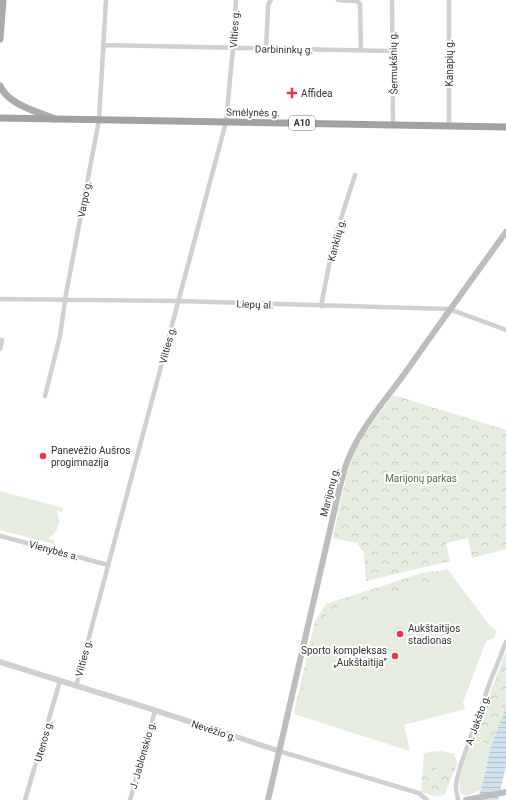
<svg xmlns="http://www.w3.org/2000/svg" width="506" height="800" font-family="Roboto,sans-serif">
<style>
.grass{fill:#e6ecdf}
.forest{fill:url(#forest-crowns)}
.water{fill:url(#water-rules)}
.lines{fill:none;stroke-linecap:round;stroke-linejoin:round}
.minor{stroke:#d0d0d0;stroke-width:4.5}
.tertiary{stroke:#d0d0d0;stroke-width:5.5}
.secondary{stroke:#bdbdbd;stroke-width:6}
.primary{stroke:#ababab;stroke-width:7}
.trunk{stroke:#a2a2a2;stroke-width:7}
.poi-dot{fill:#e63946;stroke:#fff;stroke-width:1.5}
.labels{text-anchor:middle;stroke-width:4;stroke-linejoin:round;paint-order:stroke}
.shield{fill:#fff;stroke:#707070;stroke-width:1}
.shield-label{font-size:9px;font-weight:bold;fill:#333}
.street-label{font-size:10px;fill:#333;stroke:#fff}
.poi-label{font-size:10px;fill:#333;stroke:#fff;text-anchor:start}
.park-label{font-size:10px;fill:#56703f;stroke:#fff}
</style>
<defs>
<pattern id="forest-crowns" width="20" height="18" patternUnits="userSpaceOnUse"><rect width="20" height="18" fill="#e6ecdf"/><path d="M2 6a3 3 0 1 1 6 0M12 15a3 3 0 1 1 6 0" fill="none" stroke="#c6cbc0"/></pattern>
<pattern id="water-rules" width="6" height="5" patternUnits="userSpaceOnUse"><rect width="6" height="5" fill="#cfe2ee"/><path d="M0 2.5h6" fill="none" stroke="#b2c2cd"/></pattern>
</defs>
<rect width="100%" height="100%" fill="#fff"/>
<!-- grass -->
<path class="grass" d="M0 491 63 508 62 512 56 510C62 521 59 532 48 538L55 541 54 544 0 530Z
M447 569 490 626 497 631 494 638 486 641 463 702 465 709 404 725 410 751 297 715 308 668 305 667 307 660 309 661 318 620 341 600Z
M474 736 491 747 480 790C475 792 467 797 463 795 451 790 471 745 474 736Z
M441 751 454 754 456 759 448 762 436 783 431 782C430 776 434 771 438 767L436 762 423 767 424 753 429 752Z"/>
<!-- forest -->
<path class="forest" d="M393 395 506 430V549L472 558 468 538 446 543 450 561 366 581 364 553 357 543 333 538 343 491 351 460 356 448 364 434Z
M438 571V573L442 575 441 578 430 583 338 607 325 616 318 624 309 661 307 660 305 667 308 668 297 715 294 712 315 621 326 604 422 573Z
M506 651V706L491 747 474 736Z
M456 759 457 764 445 794C438 798 428 795 421 792L423 767 436 762 439 763C438 770 429 774 431 782L436 783C443 770 439 765 456 759Z"/>
<!-- water -->
<path class="water" d="M506 706V766L498 800H478L491 747Z"/>
<g class="lines">
<!-- minor -->
<path class="minor" d="M338 0 357 1 360 4 361 50
M392 0 393 125
M449 0V126
M103 45 392 51
M266 49 268 7 269 3 271 0
M0 299 178 301 449 309 506 330
M321 306 334 240 355 175
M0 349 2 340
M45 396 60 336 66 294 99 120 106 0
M0 536 108 565
M76 686 226 122 233 48 236 0
M279 751 415 792 419 793 427 800
M25 800 60 681
M130 800 155 711
M458 800 456 789V783L460 767 490 682 506 642"/>
<!-- tertiary -->
<path class="tertiary" d="M0 662 151 709 279 751"/>
<!-- secondary -->
<path class="secondary" d="M268 800 340 486C343 476 345 466 349 457 361 428 386 399 405 373 438 326 472 279 506 232
M466 800 506 792"/>
<!-- primary -->
<path class="primary" d="M0 39 3 0
M0 86C9 105 36 111 55 119"/>
<!-- trunk -->
<path class="trunk" d="M0 118 506 127"/>
</g>
<!-- markers -->
<g class="poi-dot">
<path d="M290 87h4v4h4v4h-4v4h-4v-4h-4v-4h4z"/>
<circle cx="43" cy="456" r="4"/>
<circle cx="400" cy="634" r="4"/>
<circle cx="395" cy="656" r="4"/>
</g>
<g class="labels">
<!-- shield labels -->
<rect class="shield" x="289" y="116" width="26" height="14" rx="3"/>
<g class="shield-label">
<text x="302" y="126">A10</text>
</g>
<!-- street labels -->
<g class="street-label">
<text transform="translate(234 29) rotate(-86)" y="4">Vilties g.</text>
<text transform="translate(284 49) rotate(1)" y="4">Darbininkų g.</text>
<text transform="translate(393 63) rotate(-91)" y="4">Šermukšnių g.</text>
<text transform="translate(449 63) rotate(-90)" y="4">Kanapių g.</text>
<text transform="translate(253 112) rotate(1)" y="4">Smėlynės g.</text>
<text transform="translate(84 199) rotate(-79)" y="4">Varpo g.</text>
<text transform="translate(336 240) rotate(-75)" y="4">Kanklių g.</text>
<text transform="translate(255 304) rotate(2)" y="4">Liepų al.</text>
<text transform="translate(167 345) rotate(-75)" y="4">Vilties g.</text>
<text transform="translate(329 492) rotate(-76)" y="4">Marijonų g.</text>
<text transform="translate(54 550) rotate(15)" y="4">Vienybės a.</text>
<text transform="translate(83 658) rotate(-75)" y="4">Vilties g.</text>
<text transform="translate(477 720) rotate(-70)" y="4">A. Jakšto g.</text>
<text transform="translate(214 730) rotate(18)" y="4">Nevėžio g.</text>
<text transform="translate(43 741) rotate(-74)" y="4">Utenos g.</text>
<text transform="translate(142 755) rotate(-74)" y="4">J. Jablonskio g.</text>
</g>
<!-- poi labels -->
<g class="poi-label">
<text x="301" y="97">Affidea</text>
<text x="51" y="454">Panevėžio Aušros<tspan x="51" dy="12">progimnazija</tspan></text>
<text x="408" y="632">Aukštaitijos<tspan x="408" dy="12">stadionas</tspan></text>
<text x="387" y="654" text-anchor="end">Sporto kompleksas<tspan x="387" dy="12">„Aukštaitija”</tspan></text>
</g>
<!-- park labels -->
<g class="park-label">
<text x="421" y="482">Marijonų parkas</text>
</g>
</g>
</svg>
